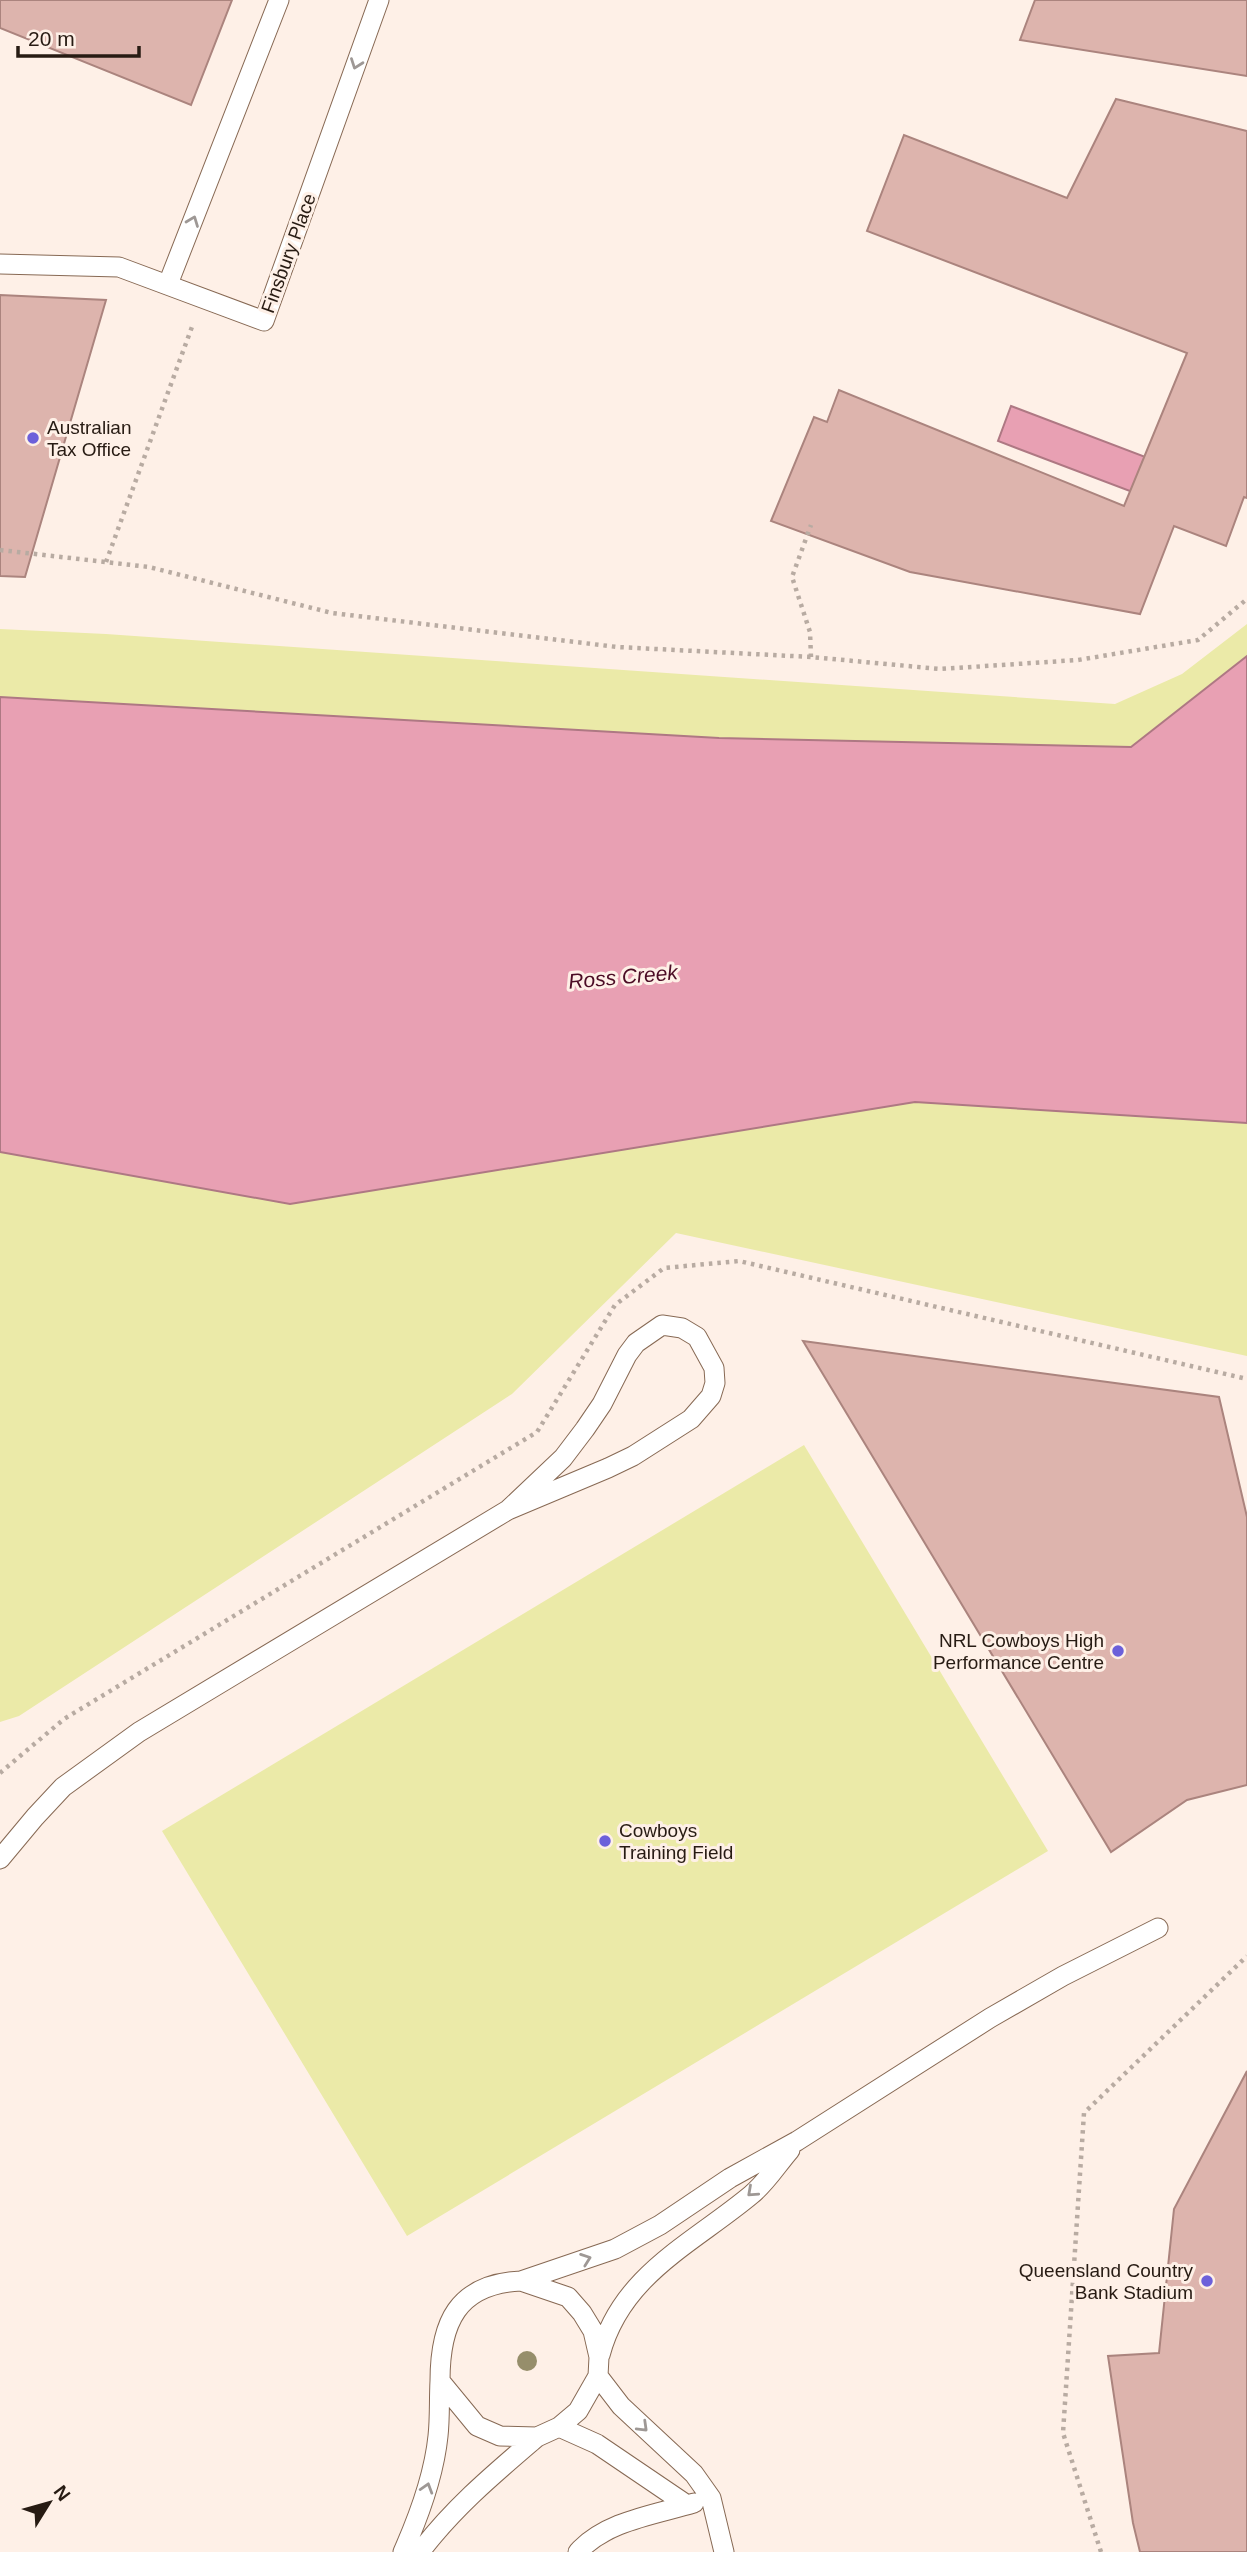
<svg xmlns="http://www.w3.org/2000/svg" width="1247" height="2552" font-family="Helvetica,sans-serif">
<style>
.green{fill:#ebeaa8}
.water{fill:#e8a0b3;stroke:#ae7883;stroke-width:2}
.building{fill:#ddb4ad;stroke:#ab847e;stroke-width:2}
.lines{fill:none;stroke-linecap:round;stroke-linejoin:round}
.lane-casing{stroke:#876954;stroke-width:21}
.path{stroke:#b8aba2;stroke-width:4.5;stroke-dasharray:3.5 5;stroke-linecap:butt}
.lane{stroke:#fff;stroke-width:19}
.tree{fill:#968e6b}
.oneway{stroke:#9e9895}
.poi-dot{fill:#6c60da;stroke:#fef0e7;stroke-width:2.5}
.labels{text-anchor:middle;stroke-width:6;stroke-linejoin:round;paint-order:stroke}
.street-label{font-size:19px;fill:#271b13;stroke:#fef0e7}
.poi-label{font-size:19px;fill:#271b13;stroke:#fef0e7;text-anchor:start}
.water-label{font-size:21px;font-style:italic;fill:#4c0c25;stroke:#fef0e7}
</style>
<rect width="100%" height="100%" fill="#fef0e7"/>
<!-- green -->
<path class="green" d="M1247 624V656L1131 747 719 738 0 697V629L106 634 1115 704 1182 674Z
M915 1102 1247 1123V1356L676 1233 512 1394 19 1716 0 1722V1152L290 1204Z
M804 1445 1048 1851 407 2236 162 1831Z"/>
<!-- water -->
<path class="water" d="M1011 406 1156 461 1143 496 998 441Z
M1247 656V1123L915 1102 290 1204 0 1152V697L719 738 1131 747Z"/>
<!-- building -->
<path class="building" d="M0 0H232L191 105 0 28Z
M1035 0H1247V76L1020 40Z
M1116 99 1247 131V498L1244 497 1226 546 1174 526 1140 614 910 572 771 521 814 417 827 422 839 390 1124 506 1187 353 867 231 904 135 1067 198Z
M0 295 106 300 25 577 0 576Z
M803 1341 1219 1397 1247 1517V1785L1187 1800 1111 1852Z
M1247 2071V2552H1140L1133 2523 1108 2356 1159 2353 1174 2209Z"/>
<g class="lines">
<defs>
<path id="lane" d="M0 264 119 267 264 321 379 0
M168 284 279 0
M0 1859 35 1817 63 1787 139 1732 508 1510 608 1468 633 1456 691 1419 711 1396 715 1383 714 1368 697 1337 682 1328 662 1325 636 1343 627 1355 602 1404 585 1429 563 1458 508 1510
M521 2281 615 2249 660 2225 730 2178 797 2141 990 2018 1063 1976 1158 1928
M521 2281 568 2297 582 2313 593 2331 599 2357 598 2376 578 2411 559 2427 537 2437 500 2436 477 2426 440 2381C440 2323 457 2284 521 2281Z
M600 2355C621 2275 692 2244 751 2195 766 2183 777 2165 790 2150
M598 2376 621 2406 694 2474 711 2498 724 2552
M559 2427 597 2444 687 2505
M403 2552C419 2516 434 2476 438 2436 440 2418 439 2400 440 2381
M420 2552C454 2507 495 2473 537 2437
M578 2552C606 2521 654 2515 694 2503"/>
</defs>
<!-- lane casing -->
<use href="#lane" class="lane-casing"/>
<!-- path -->
<path class="path" d="M0 550 149 567 332 613 617 647 811 657 940 669 1078 660 1198 640 1247 599
M106 562 193 324
M811 657 810 632 792 577 811 525
M0 1773 64 1719 537 1432 615 1305 664 1268 739 1261 1247 1379
M1101 2552 1063 2433 1084 2113 1247 1956"/>
<!-- lane -->
<use href="#lane" class="lane"/>
</g>
<!-- trees -->
<circle class="tree" cx="527" cy="2361" r="10"/>
<!-- one-way arrows -->
<defs><path id="oneway-chevron" d="M-2-3.5L2.5 0L-2 3.5" fill="none" stroke-width="1.6" stroke-linecap="round" stroke-linejoin="round" transform="scale(1.75)"/></defs>
<g class="oneway">
<use href="#oneway-chevron" transform="translate(356 64) rotate(110)"/>
<use href="#oneway-chevron" transform="translate(193 221) rotate(-69)"/>
<use href="#oneway-chevron" transform="translate(752 2192) rotate(138)"/>
<use href="#oneway-chevron" transform="translate(586 2259) rotate(-20)"/>
<use href="#oneway-chevron" transform="translate(643 2427) rotate(44)"/>
<use href="#oneway-chevron" transform="translate(427 2488) rotate(-73)"/>
</g>
<!-- markers -->
<g class="poi-dot">
<circle cx="33" cy="438" r="7"/>
<circle cx="1118" cy="1651" r="7"/>
<circle cx="605" cy="1841" r="7"/>
<circle cx="1207" cy="2281" r="7"/>
</g>
<g class="labels">
<!-- street labels -->
<g class="street-label">
<text transform="translate(288 253) rotate(-70)" y="7">Finsbury Place</text>
</g>
<!-- poi labels -->
<g class="poi-label">
<text x="47" y="434">Australian<tspan x="47" dy="22">Tax Office</tspan></text>
<text x="1104" y="1647" text-anchor="end">NRL Cowboys High<tspan x="1104" dy="22">Performance Centre</tspan></text>
<text x="619" y="1837">Cowboys<tspan x="619" dy="22">Training Field</tspan></text>
<text x="1193" y="2277" text-anchor="end">Queensland Country<tspan x="1193" dy="22">Bank Stadium</tspan></text>
</g>
<!-- water labels -->
<g class="water-label">
<text transform="translate(623 977) rotate(-5)" y="7">Ross Creek</text>
</g>
</g>
<!-- north arrow -->
<g transform="translate(49 2503) rotate(53)" stroke="#fef0e7" stroke-width="5" paint-order="stroke">
<path d="M0-5L12 26L0 18L-12 26Z" fill="#271b13"/>
<text y="-10" font-size="19" font-weight="bold" text-anchor="middle" fill="#271b13">N</text>
</g>
<!-- scale -->
<path d="M18 46v10h121v-10" fill="none" stroke="#271b13" stroke-width="3.5"/>
<text x="28" y="46" font-size="21" fill="#271b13" stroke="#fef0e7" stroke-width="5" paint-order="stroke">20 m</text>
</svg>
